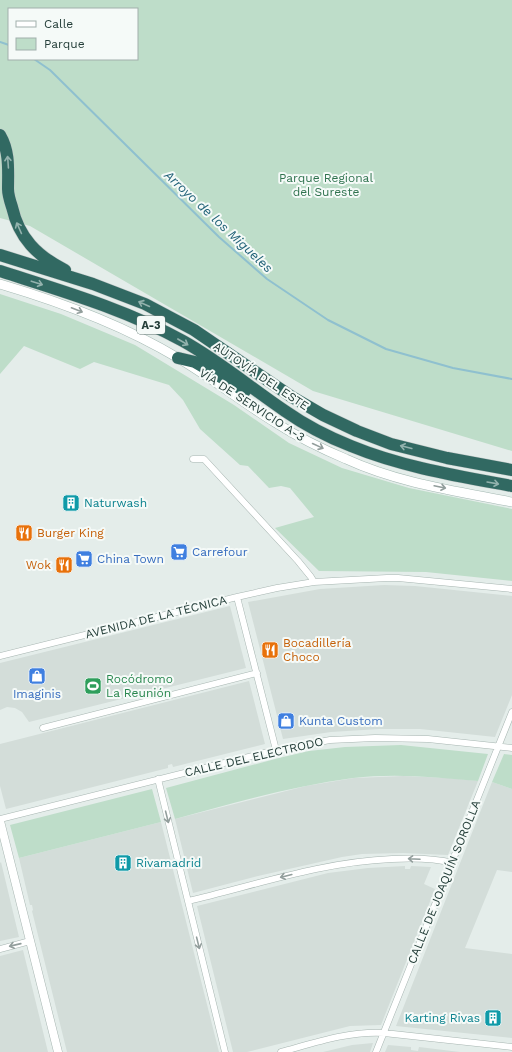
<svg xmlns="http://www.w3.org/2000/svg" width="512" height="1052" font-family="'Work Sans',sans-serif">
<style>
.built{fill:#d3ddd9}
.green{fill:#beddc9;fill-rule:evenodd}
.lines{fill:none;stroke-linecap:round;stroke-linejoin:round}
.stream{stroke:#8fc0cf;stroke-width:2}
.minor-casing{stroke:#a7b5b1;stroke-width:7}
.tertiary-casing{stroke:#a7b5b1;stroke-width:9}
.secondary-casing{stroke:#a3b8b2;stroke-width:10}
.motorway-casing{stroke:#c2c9c8;stroke-width:13}
.minor{stroke:#fff;stroke-width:6}
.tertiary{stroke:#fff;stroke-width:8}
.secondary{stroke:#fff;stroke-width:9}
.motorway{stroke:#316962;stroke-width:12}
.oneway{stroke:#93b2ad}
.oneway2{stroke:#929e9c}
.labels{text-anchor:middle;stroke-width:4;stroke-linejoin:round;paint-order:stroke}
.shield{fill:#f5faf8;stroke:#637672;stroke-width:1}
.shield-label{font-size:11px;font-weight:bold;fill:#243e39}
.park-label{font-size:12px;fill:#30734f;stroke:#f5faf8}
.street-label{font-size:12px;fill:#243e39;stroke:#f5faf8}
.culture-label{font-size:12px;fill:#0d838f;stroke:#f5faf8;text-anchor:start}
.food-label{font-size:12px;fill:#c56008;stroke:#f5faf8;text-anchor:start}
.shop-label{font-size:12px;fill:#366cbe;stroke:#f5faf8;text-anchor:start}
.leisure-label{font-size:12px;fill:#27864d;stroke:#f5faf8;text-anchor:start}
.water-label{font-size:13px;font-style:italic;fill:#216278;stroke:#f5faf8}
</style>
<rect width="100%" height="100%" fill="#e4edea"/>
<!-- built -->
<path class="built" d="M384 585 415 586 512 596V695L495 737 420 729H379L331 732 283 739 248 602 320 589Z
M230 606 246 668 29 722 22 712 15 708 7 707 0 710V663Z
M249 681 265 744 173 767 172 764 168 765V768L6 809 0 786V744Z
M403 776 449 778 478 781 448 855 403 853 362 854 342 857 258 876 193 893 175 819 306 786 354 778Z
M492 782 512 789V872L497 870 465 948 512 954V1038L396 1026Z
M161 822 219 1052H67L32 911 33 910 32 905H30L19 858Z
M1 862 19 937 0 941V863Z
M405 866V869H410L411 866 431 867 424 884 435 889 381 1025 350 1026 247 1052H233L197 906 328 873 368 868Z
M23 950 48 1052H0V956Z
M373 1043 370 1052H323L352 1045Z
M388 1045 411 1047V1050L418 1051 419 1047 460 1052H385Z"/>
<!-- green -->
<path class="green" d="M0 0H512V451L313 391 30 226 0 218ZM9 9H137V59H9Z
M0 294 61 314 135 345 234 405 289 443 342 468 409 488 512 509V581L426 572 319 571 275 528 314 517 290 488 281 486 269 488 248 466 240 465 200 429 183 400 169 385 94 362 80 369 24 346 0 374Z
M401 745 488 754 478 781C436 777 394 773 353 778 293 786 233 803 175 819L166 788 279 758 309 751 345 747Z
M504 754 512 755V789L492 782Z
M152 789 161 822 19 858 10 825Z"/>
<g class="lines">
<!-- stream -->
<path class="stream" d="M0 42 9 45
M34 59 50 70 219 237 267 279 328 320 386 349 453 368 512 379"/>
<defs>
<path id="minor" d="M193 459H204L298 561 311 577 314 582
M237 597 276 750
M0 656 237 597 277 588 314 582 387 578H398L512 589
M43 728 257 673
M158 779 225 1052
M0 819 276 750 330 740 375 738 428 739 512 748
M188 901C256 885 321 862 392 859 412 858 433 858 453 863
M0 949 30 941
M281 1052C314 1043 348 1031 384 1033L512 1047
M376 1052 512 712"/>
<path id="tertiary" d="M0 821 58 1052"/>
<path id="secondary" d="M0 284C61 302 123 325 178 358 212 378 243 403 276 423 298 437 322 449 346 459 398 483 456 491 512 502"/>
<path id="motorway" d="M0 135C10 152 8 170 8 189 8 195 10 201 12 207 19 238 37 256 65 270
M0 255 93 284 145 304 194 330 292 397 323 415 357 431 391 444 447 458 512 470
M0 271C62 291 125 309 183 341 219 361 251 388 285 411 305 425 328 437 351 446 402 467 458 476 512 486
M178 358 195 362 245 391"/>
</defs>
<!-- minor casing -->
<use href="#minor" class="minor-casing"/>
<!-- tertiary casing -->
<use href="#tertiary" class="tertiary-casing"/>
<!-- secondary casing -->
<use href="#secondary" class="secondary-casing"/>
<!-- motorway casing -->
<use href="#motorway" class="motorway-casing"/>
<!-- minor -->
<use href="#minor" class="minor"/>
<!-- tertiary -->
<use href="#tertiary" class="tertiary"/>
<!-- secondary -->
<use href="#secondary" class="secondary"/>
<!-- motorway -->
<use href="#motorway" class="motorway"/>
</g>
<!-- one-way arrows -->
<defs><path id="oneway-shaft" d="M-6 0H5M1.5-3L5.5 0L1.5 3" fill="none" stroke-width="1.6" stroke-linecap="round" stroke-linejoin="round"/></defs>
<g class="oneway">
<use href="#oneway-shaft" transform="translate(8 162) rotate(-94)"/>
<use href="#oneway-shaft" transform="translate(19 228) rotate(-114)"/>
<use href="#oneway-shaft" transform="translate(37 283) rotate(18)"/>
<use href="#oneway-shaft" transform="translate(144 304) rotate(-156)"/>
<use href="#oneway-shaft" transform="translate(183 342) rotate(30)"/>
<use href="#oneway-shaft" transform="translate(406 447) rotate(-166)"/>
<use href="#oneway-shaft" transform="translate(493 483) rotate(10)"/>
</g>
<g class="oneway2">
<use href="#oneway-shaft" transform="translate(77 310) rotate(21)"/>
<use href="#oneway-shaft" transform="translate(318 446) rotate(25)"/>
<use href="#oneway-shaft" transform="translate(440 487) rotate(12)"/>
<use href="#oneway-shaft" transform="translate(167 817) rotate(76)"/>
<use href="#oneway-shaft" transform="translate(414 859) rotate(-177)"/>
<use href="#oneway-shaft" transform="translate(286 876) rotate(166)"/>
<use href="#oneway-shaft" transform="translate(198 943) rotate(76)"/>
<use href="#oneway-shaft" transform="translate(15 945) rotate(167)"/>
</g>
<!-- icons -->
<defs>
<symbol id="building-square" viewBox="-11 -11 22 22"><rect x="-9" y="-9" width="18" height="18" rx="4" fill="#0f9aa8" stroke="#f5faf8"/><path d="M-4-6H4V6H1V3H-1V6H-4ZM-2.5-4.3h1.7v1.8h-1.7ZM.8-4.3h1.7v1.8H.8ZM-2.5-1h1.7V.8h-1.7ZM.8-1h1.7V.8H.8Z" fill="#fff"/></symbol>
<symbol id="restaurant-square" viewBox="-11 -11 22 22"><rect x="-9" y="-9" width="18" height="18" rx="4" fill="#e8710a" stroke="#f5faf8"/><path d="M-5-6h1v4h1v-4h1v4h1v-4h1v5L-1.5 .5V6h-2V.5L-5-1ZM5-6V6H3V1.5H1.5Q1.5-4 5-6Z" fill="#fff"/></symbol>
<symbol id="supermarket-square" viewBox="-11 -11 22 22"><rect x="-9" y="-9" width="18" height="18" rx="4" fill="#3f7fe0" stroke="#f5faf8"/><path d="M-6-5.5h2.5l.6 2H6L4.5 2H-2.5L-4.4-4H-6ZM-1.5 3.2a1.3 1.3 0 1 0 .1 0ZM3 3.2a1.3 1.3 0 1 0 .1 0Z" fill="#fff"/></symbol>
<symbol id="shop-square" viewBox="-11 -11 22 22"><rect x="-9" y="-9" width="18" height="18" rx="4" fill="#3f7fe0" stroke="#f5faf8"/><path d="M-5-2.5h2.3a2.7 3.5 0 0 1 5.4 0H5L5.5 6h-11ZM-1.5-2.5h3a1.5 2.3 0 0 0-3 0Z" fill="#fff"/></symbol>
<symbol id="stadium-square" viewBox="-11 -11 22 22"><rect x="-9" y="-9" width="18" height="18" rx="4" fill="#2e9e5b" stroke="#f5faf8"/><path d="M0-5a6.5 5 0 1 0 0 10a6.5 5 0 1 0 0-10ZM-3.5-1.8h7v3.6h-7Z" fill="#fff"/></symbol>
</defs>
<g fill-rule="evenodd">
<use href="#building-square" x="61" y="493" width="20" height="20"/>
<use href="#restaurant-square" x="14" y="523" width="20" height="20"/>
<use href="#supermarket-square" x="169" y="542" width="20" height="20"/>
<use href="#supermarket-square" x="74" y="549" width="20" height="20"/>
<use href="#restaurant-square" x="54" y="555" width="20" height="20"/>
<use href="#restaurant-square" x="260" y="640" width="20" height="20"/>
<use href="#shop-square" x="27" y="666" width="20" height="20"/>
<use href="#stadium-square" x="83" y="676" width="20" height="20"/>
<use href="#shop-square" x="276" y="711" width="20" height="20"/>
<use href="#building-square" x="113" y="853" width="20" height="20"/>
<use href="#building-square" x="483" y="1008" width="20" height="20"/>
</g>
<g class="labels">
<!-- shield labels -->
<rect class="shield" x="137" y="316" width="28" height="18" rx="3"/>
<g class="shield-label">
<text x="151" y="329">A-3</text>
</g>
<!-- park labels -->
<g class="park-label">
<text x="326" y="182">Parque Regional<tspan x="326" dy="14">del Sureste</tspan></text>
</g>
<!-- street labels -->
<g class="street-label">
<text transform="translate(261 376) rotate(34)" y="4">AUTOVÍA DEL ESTE</text>
<text transform="translate(252 405) rotate(33)" y="4">VÍA DE SERVICIO A-3</text>
<text transform="translate(156 617) rotate(-14)" y="4">AVENIDA DE LA TÉCNICA</text>
<text transform="translate(254 757) rotate(-13)" y="4">CALLE DEL ELECTRODO</text>
<text transform="translate(444 882) rotate(-68)" y="4">CALLE DE JOAQUÍN SOROLLA</text>
</g>
<!-- culture labels -->
<g class="culture-label">
<text x="84" y="507">Naturwash</text>
<text x="136" y="867">Rivamadrid</text>
<text x="480" y="1022" text-anchor="end">Karting Rivas</text>
</g>
<!-- food labels -->
<g class="food-label">
<text x="37" y="537">Burger King</text>
<text x="51" y="569" text-anchor="end">Wok</text>
<text x="283" y="647">Bocadillería<tspan x="283" dy="14">Choco</tspan></text>
</g>
<!-- shop labels -->
<g class="shop-label">
<text x="192" y="556">Carrefour</text>
<text x="97" y="563">China Town</text>
<text x="37" y="698" text-anchor="middle">Imaginis</text>
<text x="299" y="725">Kunta Custom</text>
</g>
<!-- leisure labels -->
<g class="leisure-label">
<text x="106" y="683">Rocódromo<tspan x="106" dy="14">La Reunión</tspan></text>
</g>
<!-- water labels -->
<g class="water-label">
<text transform="translate(219 221) rotate(43)" y="5">Arroyo de los Migueles</text>
</g>
</g>
<!-- legend -->
<rect x="8" y="8" width="130" height="52" fill="#f5faf8" stroke="#a1afac"/>
<rect x="16" y="21" width="20" height="6" fill="#ffffff" stroke="#a1afac"/>
<text x="44" y="28" font-size="12" fill="#243e39">Calle</text>
<rect x="16" y="38" width="20" height="12" fill="#beddc9" stroke="#a1afac"/>
<text x="44" y="48" font-size="12" fill="#243e39">Parque</text>
</svg>
